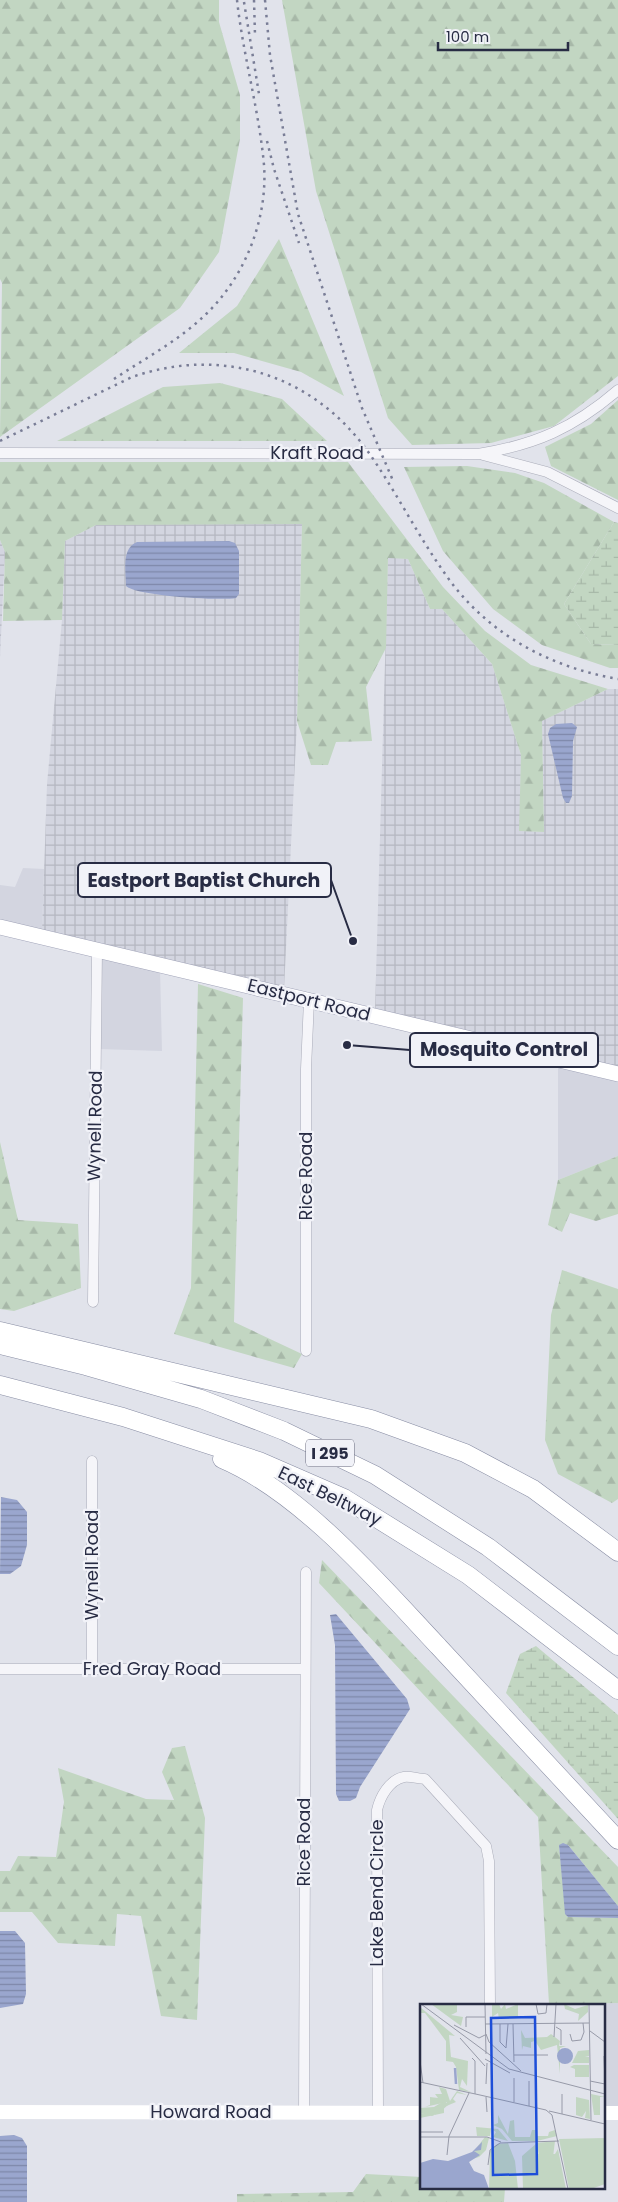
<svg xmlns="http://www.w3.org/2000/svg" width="618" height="2202" font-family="Poppins,sans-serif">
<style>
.built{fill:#d3d5e0}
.industrial{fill:url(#industrial-grid)}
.forest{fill:url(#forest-firs)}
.wetland{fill:url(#wetland-marsh)}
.water{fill:url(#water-rules)}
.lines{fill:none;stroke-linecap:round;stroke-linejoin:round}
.street-casing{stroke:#aaacb9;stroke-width:11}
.primary-casing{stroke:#a0a3b8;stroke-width:16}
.highway-casing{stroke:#878ca3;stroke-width:19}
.street{stroke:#f5f5f9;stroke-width:10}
.secondary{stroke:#fff;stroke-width:14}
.primary{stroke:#fff;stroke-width:15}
.highway{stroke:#fff;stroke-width:18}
.rail{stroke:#797d96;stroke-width:2.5;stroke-dasharray:2.5 5;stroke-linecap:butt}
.labels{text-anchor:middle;stroke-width:4.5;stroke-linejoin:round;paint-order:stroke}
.shield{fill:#f1f2f8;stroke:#64677a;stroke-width:1}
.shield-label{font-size:16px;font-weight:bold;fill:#282c44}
.street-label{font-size:18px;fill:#282c44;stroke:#f1f2f8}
.inset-river{fill:none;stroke:#9aa6ce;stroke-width:2.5}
.inset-road{fill:none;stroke:#979aa8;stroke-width:1}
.view{fill:#1d4ed8;fill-opacity:0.15;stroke:#1d4ed8;stroke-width:2.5}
.inset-edge{fill:none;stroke:#282c44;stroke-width:2.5}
.leader{fill:none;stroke:#282c44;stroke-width:2}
.callout-dot{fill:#282c44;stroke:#f1f2f8;stroke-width:2}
.callout{fill:#f1f2f8;stroke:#282c44;stroke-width:2}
.callout-label{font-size:19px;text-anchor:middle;font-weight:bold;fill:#282c44}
</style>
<defs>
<pattern id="industrial-grid" width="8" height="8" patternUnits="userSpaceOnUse" patternTransform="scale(1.25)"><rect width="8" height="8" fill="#d3d5e0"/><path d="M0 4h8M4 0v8" fill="none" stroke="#b5b7c1"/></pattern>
<pattern id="forest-firs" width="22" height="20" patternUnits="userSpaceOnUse" patternTransform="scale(1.25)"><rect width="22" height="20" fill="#c2d6c2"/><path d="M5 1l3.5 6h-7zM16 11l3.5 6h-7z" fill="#a7b8a8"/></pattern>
<pattern id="wetland-marsh" width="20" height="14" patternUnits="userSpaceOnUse" patternTransform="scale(1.25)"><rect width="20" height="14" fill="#c2d6c2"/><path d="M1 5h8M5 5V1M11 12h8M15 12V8" fill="none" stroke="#a7b8a8"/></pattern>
<pattern id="water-rules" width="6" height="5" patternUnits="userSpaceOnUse" patternTransform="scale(1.25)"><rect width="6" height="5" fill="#9aa6ce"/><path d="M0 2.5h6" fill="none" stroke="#7e87a9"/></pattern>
</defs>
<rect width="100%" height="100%" fill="#e1e3eb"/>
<!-- built -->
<path class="built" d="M23 868 44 869 42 932 0 922V885L15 887Z
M99 955 160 969 162 1051 98 1049Z
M558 1065 618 1081V1156L558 1180Z
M618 2003V2108H604V2006H549V2004Z"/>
<!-- industrial -->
<path class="industrial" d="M109 524H302L297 721 284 990 42 932 47 784 62 620 65 541 96 525Z
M0 540 5 552 0 658Z
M388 557 408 559 430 609H442L492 664 521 755 520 831 544 832 542 721 608 689H618V1067L375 1011Z"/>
<!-- forest -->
<path class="forest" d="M0 0H219V22L240 95V139L219 252 180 308 0 437 2 283 0 279Z
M282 0H618V376L554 426 491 443 412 445 388 418 316 191Z
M279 239 344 396 301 372 234 353H179L237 306Z
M220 383 282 399 327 441H57L163 387Z
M618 400V500L551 466 545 447 591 424Z
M0 462H348L443 587 485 631 531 665 608 689 542 721 544 832 519 831 521 755 492 664 442 609H430L408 559 388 558 386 648 366 687 372 741 336 742 328 765H311L297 721 302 524 96 525 65 541 62 620 3 621 5 552 0 540Z
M467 466 515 473 544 483 614 522 564 604 591 644 618 645V668H610L542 645 493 609 443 551 404 467Z
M198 984 243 998 234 1322 302 1354 294 1368 174 1334 191 1288Z
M0 1142 18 1220 78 1224 81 1288 14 1311 0 1309Z
M618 1156V1214L596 1221 570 1213 562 1232 548 1225 558 1180Z
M562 1270 618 1289V1499L612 1503 558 1474 545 1440 551 1315Z
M322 1560 618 1867V1906L568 1845H559L566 1915 568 1917 618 1918V2003L549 2004 538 1817 319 1583Z
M185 1746 205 1818 197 2020 161 2016 141 1916 117 1914 115 1946 58 1943 32 1912H0V1871H10L18 1856 56 1857 64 1802 58 1768 146 1799 174 1800 162 1772 172 1748Z
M366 2174 422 2177V2188H505L504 2202H237V2194L353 2192Z"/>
<!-- wetland -->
<path class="wetland" d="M614 522 618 523V645L591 644 564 604Z
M536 1646 618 1715V1819L506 1693 520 1654Z"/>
<!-- water -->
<path class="water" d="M229 541 235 543 239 551V594L236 598C221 601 136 596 126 586 126 572 121 548 137 542Z
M572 723 577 727 573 741 572 796 569 803H566L563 798 548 734 550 728 556 724Z
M1 1497 17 1500 27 1512V1545L21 1566 10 1574H0Z
M336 1614 407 1699 410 1709 360 1787 356 1798 350 1801H339L336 1794 335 1645 330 1615Z
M563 1843 568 1845 618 1906V1918L568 1917 565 1914 559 1845Z
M0 1931H15L25 1943 26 1994 23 2004 0 2008Z
M14 2135 22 2138 27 2146V2202H0V2136Z"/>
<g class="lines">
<defs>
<path id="street" d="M0 453 478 454C535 445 574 428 618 390
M483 455 547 472 618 508
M93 1302 97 950
M306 1351V1069L309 1000
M0 1669H305
M92 1669V1461
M304 2112 306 1572
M378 2113 377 1810C380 1797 389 1780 404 1777 410 1776 419 1779 425 1779L486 1846 489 1861 490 2006"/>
<path id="primary" d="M0 927 618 1074"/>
<path id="highway" d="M0 1331 371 1419 465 1453 533 1489 618 1552
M0 1345 86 1366 201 1399 284 1431 375 1475 488 1547 618 1646
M0 1385 123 1417 259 1461 344 1498 468 1575 618 1690
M222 1459C302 1493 379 1583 438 1646 498 1711 558 1776 618 1840"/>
</defs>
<!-- street casing -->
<use href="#street" class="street-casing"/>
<!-- primary casing -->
<use href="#primary" class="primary-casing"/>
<!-- highway casing -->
<use href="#highway" class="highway-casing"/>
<!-- street -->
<use href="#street" class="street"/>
<!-- secondary -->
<path class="secondary" d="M0 2112 422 2113
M604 2113H618"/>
<!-- primary -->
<use href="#primary" class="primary"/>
<!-- highway -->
<use href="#highway" class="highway"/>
<!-- rail -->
<path class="rail" d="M254 0 255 35
M265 0 270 55 298 214 362 408 394 483
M244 2 259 94
M267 141 274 169 299 243
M114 379C144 359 178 341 204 316 244 279 268 220 264 165 259 110 243 55 237 0
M0 441 132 377C222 346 313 374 369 453 399 496 422 544 454 586 495 638 554 668 618 679"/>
</g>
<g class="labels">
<!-- shield labels -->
<rect class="shield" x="306" y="1439.5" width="48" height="27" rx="4"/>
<g class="shield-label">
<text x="330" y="1459">I 295</text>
</g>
<!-- street labels -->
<g class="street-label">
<text x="317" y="459">Kraft Road</text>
<text transform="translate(309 1000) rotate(14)" y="6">Eastport Road</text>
<text transform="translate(95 1126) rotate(-89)" y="6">Wynell Road</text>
<text transform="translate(306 1176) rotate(-90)" y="6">Rice Road</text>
<text transform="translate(330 1496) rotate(26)" y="6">East Beltway</text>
<text transform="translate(92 1565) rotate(-90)" y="6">Wynell Road</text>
<text x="152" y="1675">Fred Gray Road</text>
<text transform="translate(304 1842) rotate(-90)" y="6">Rice Road</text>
<text transform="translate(377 1893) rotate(-90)" y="6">Lake Bend Circle</text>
<text x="211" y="2118">Howard Road</text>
</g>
</g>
<!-- overview -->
<g transform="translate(420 2004)">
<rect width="185" height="185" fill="#e1e3eb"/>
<path d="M11 0H37V8L31 11 43 13 41 22ZM72 0H79L81 5 85 0 86 5 98 0V14L79 15 78 9 72 13ZM144 0 155 5 168 1V8L158 17 159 10 145 5ZM0 3 35 32 29 31 31 53 48 57 47 82 42 75 40 83 51 88 39 86 36 63 33 58 26 57V37L5 9H0ZM101 26 105 34 127 33 131 30 140 37 139 42H146L140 44V70L137 41 121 46 115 37 111 38V44L103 42 102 46ZM169 46V52L165 53H169V59H152L158 47ZM154 61H169V73H155V65L150 63ZM19 83 26 85 30 97 37 87 47 91 37 89 33 95 36 98 24 103V109L0 114V109L14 111 23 102H27V98L5 103 10 101V93L18 94 15 90H22ZM171 90 185 93H180V111H174ZM156 93 169 96 170 115 165 114 166 107 162 113 156 111ZM78 111 88 130 90 117 94 116 95 133H110L112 126H116L117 132H128L129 128 135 126 137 132 117 137H92L82 125 73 121 78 119ZM56 123 78 125 88 137 73 133 76 128 71 125 70 132H57ZM185 134V180L171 185H149L139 135ZM88 139 95 157 98 185H69L70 147 77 140ZM117 139V150H135L138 145 146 185H103L102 152Z" fill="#c2d6c2"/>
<path d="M24 97 29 100 20 108 12 112 0 109V104L14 103ZM65 133 69 134 66 146 59 153 49 156V150L56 152 53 148 56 150 54 147Z" fill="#c2d6c2"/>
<path d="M135 137 133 153H119L117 139Z" fill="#c2d6c2"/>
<path d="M137 52a8 8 0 1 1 16 0a8 8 0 1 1-16 0ZM62 138 61 146 54 147 60 151 49 158 54 167 64 171 69 185H0V159L13 155 28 157 52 148Z" fill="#9aa6ce"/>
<path class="inset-river" d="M35 64 36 80"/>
<path class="inset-road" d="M1 0 89 65 185 90M65 0 66 50M116 0 118 10 126 9 127 0M169 0 171 116M65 20 169 19M80 20V38L86 44 88 20M93 20 94 58M34 21 59 34 65 31M46 23V13H65M136 23 141 26V41M170 27 185 38M66 30 69 38 101 67M150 30 152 37 161 36 164 28 163 19M134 33 136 0M40 34 65 62M94 51H128M184 52 185 80M52 54 55 57V90M65 55 90 69M0 57 3 79M94 74V98M109 77V102M170 77 185 80M0 78 60 91M66 80 67 59M60 91 126 106 132 111 148 185M66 93 67 108M129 107 185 120M142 110V90M0 128H23M0 133H67L81 138M27 151 29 132 49 89M68 161 70 146 80 139 139 137"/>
<path class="view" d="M115 13 117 170 73 171 71 14Z"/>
<rect width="185" height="185" class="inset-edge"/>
</g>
<!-- callouts -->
<path class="leader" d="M353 941L331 880M347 1045L410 1050"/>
<g class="callout-dot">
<circle cx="353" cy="941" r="5"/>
<circle cx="347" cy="1045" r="5"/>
</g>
<g class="callout">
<rect x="78" y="863" width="253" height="34" rx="5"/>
<rect x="410" y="1033" width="188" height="34" rx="5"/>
</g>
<g class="callout-label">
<text x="204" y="887">Eastport Baptist Church</text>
<text x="504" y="1056">Mosquito Control</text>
</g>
<!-- scale -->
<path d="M438 42v8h130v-8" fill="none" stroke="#282c44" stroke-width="2.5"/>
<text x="446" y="42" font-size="15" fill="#282c44" stroke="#f1f2f8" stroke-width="4" paint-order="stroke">100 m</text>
</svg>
